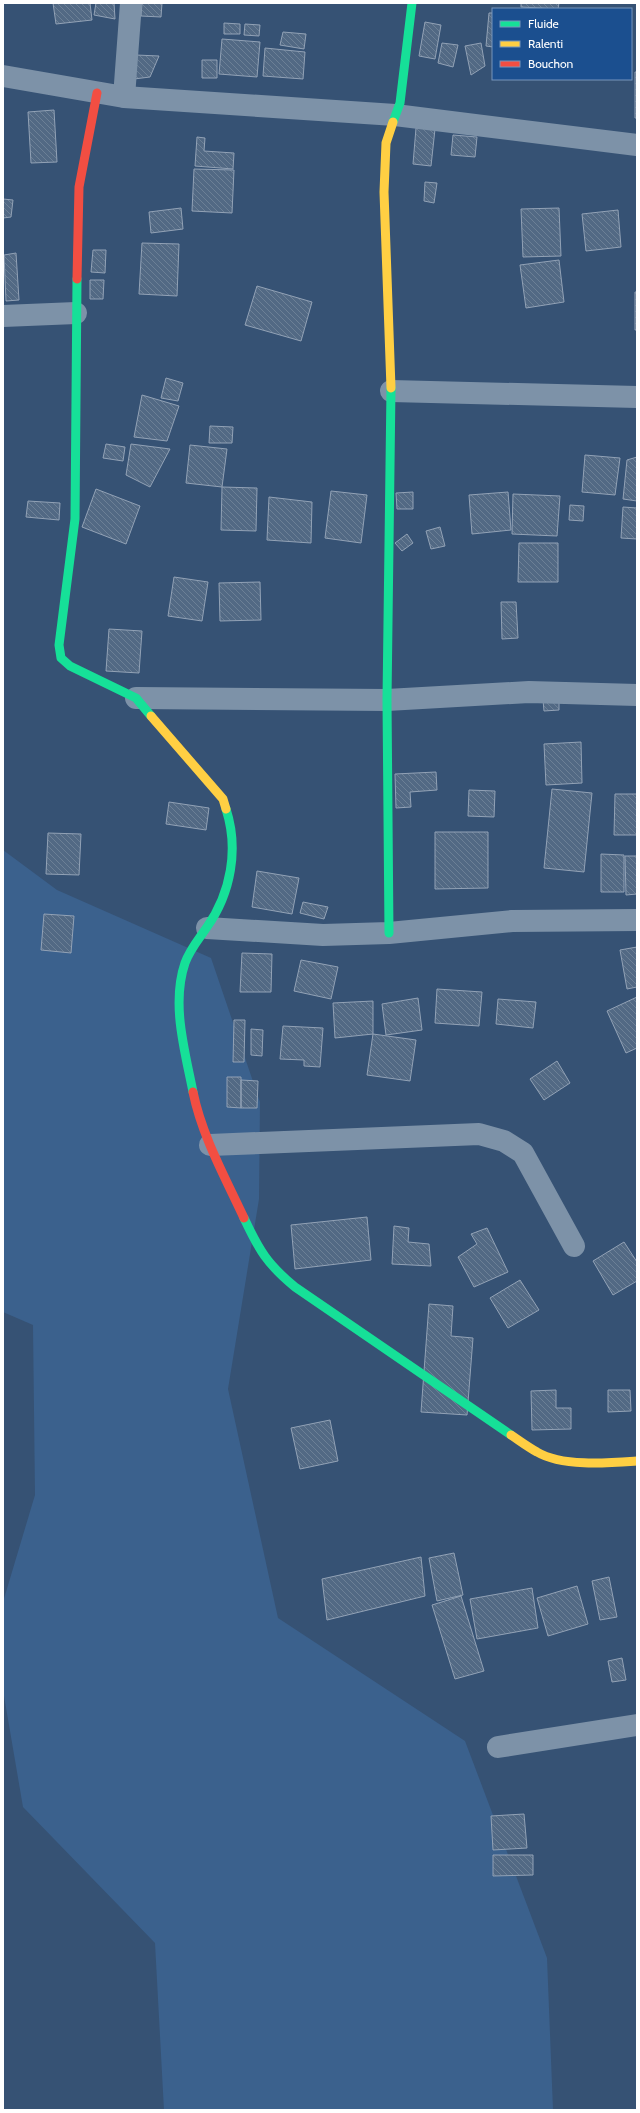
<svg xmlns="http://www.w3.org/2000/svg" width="640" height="2113" font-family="Cabin,sans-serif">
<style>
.water{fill:#3b618d}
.building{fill:url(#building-back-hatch);stroke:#92a2b6}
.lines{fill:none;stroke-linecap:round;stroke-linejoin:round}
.street{stroke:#7d92a8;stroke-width:22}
.fast{stroke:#16e098;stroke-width:9}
.slow{stroke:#ffcf43;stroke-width:9}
.jam{stroke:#f24e42;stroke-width:9}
</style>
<defs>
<pattern id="building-back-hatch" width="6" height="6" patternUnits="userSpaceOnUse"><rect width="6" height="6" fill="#526984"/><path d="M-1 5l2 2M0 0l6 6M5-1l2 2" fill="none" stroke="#6c8096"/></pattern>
</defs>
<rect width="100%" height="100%" fill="#365274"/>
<!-- water -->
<path class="water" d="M3 850 57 890 211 958 260 1102 259 1199 228 1389 278 1618 465 1741 547 1958 553 2110H164L155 1943 23 1807 3 1690V1602L35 1495 33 1325 3 1312Z"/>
<!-- building -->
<path class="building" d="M53 3H90L92 20 56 24Z
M96 3H114L115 19 94 15Z
M142 3H162L161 17 141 16Z
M521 3H559L558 9 521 7Z
M489 13H493V47L486 46Z
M425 22 441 25 435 59 419 56Z
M224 23 240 24V34H224Z
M245 24 260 25 259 36 244 35Z
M283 32 306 34 304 49 280 45Z
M222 39 260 42 257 77 219 74Z
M442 43 458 45 453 67 438 63Z
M481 43 485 66 471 75 465 46Z
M265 48 305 52 303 79 263 76Z
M136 55 159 56 150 77 134 79Z
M202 60H217V78H202Z
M635 72H637V118H635Z
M54 110 57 162 31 163 28 112Z
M416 128 435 129 431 166 413 164Z
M453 135 477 137 475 157 451 155Z
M197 137 205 138 204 151 234 153 233 169 195 166Z
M194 169 234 170 232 213 192 211Z
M425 182 437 183 434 203 424 201Z
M3 199 13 200 11 217 3 218Z
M181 208 183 229 151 233 149 212Z
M559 208 561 256 523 257 521 209Z
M618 210 621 247 586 251 582 214Z
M142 243 179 244 177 296 139 294Z
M93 250H106L105 273 91 272Z
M16 253 19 300 6 301 4 255Z
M559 260 564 302 526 308 520 265Z
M90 280H104L103 299H90Z
M257 286 312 302 301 341 245 325Z
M635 292H637V330H635Z
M166 378 183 383 178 401 161 398Z
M142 395 179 406 167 441 134 437Z
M210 426 233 427 232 443H209Z
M106 444 125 447 123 461 103 458Z
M131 444 170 449 150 487 126 475Z
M190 445 227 449 222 487 186 483Z
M585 455 620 458 615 495 582 492Z
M637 457V501L623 499 627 460Z
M222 487 257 488 256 531 221 530Z
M96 489 140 506 126 544 82 527Z
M331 491 367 495 361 543 325 538Z
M413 492V509H397L396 493Z
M508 492 511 530 472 534 469 495Z
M513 494 560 496 557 536 512 534Z
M269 497 312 502 311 543 267 540Z
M28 501 60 503 59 520 26 517Z
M570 505 584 506 583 521 569 520Z
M623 507 637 508V539L621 538Z
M440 527 445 546 431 549 426 531Z
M407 534 413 543 402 551 395 543Z
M519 543H558V582H518Z
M174 577 208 582 202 621 168 616Z
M260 582 261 620 220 621 219 583Z
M501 602H516L518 638 502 639Z
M109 629 142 631 139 673 106 671Z
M559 698V710L544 711 543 700Z
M581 742 582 783 546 785 544 744Z
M436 772 437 790 410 792 411 807 396 808 395 774Z
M552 789 592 793 584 872 544 868Z
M469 790 495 791 494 817 468 816Z
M615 794H637V835H614Z
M169 802 209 808 206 830 166 824Z
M435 832H488V888L435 889Z
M48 833 81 834 79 875 46 874Z
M601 854 624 855V892H601Z
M625 856H637V894L626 895Z
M257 871 299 878 292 914 252 907Z
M303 902 328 907 324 919 300 913Z
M44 914 74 916 71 953 41 950Z
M637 947V987L627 989 620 950Z
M242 953 272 954 271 992H240Z
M301 960 338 967 331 999 294 991Z
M437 989 482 992 479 1026 435 1023Z
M637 997V1048L626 1053 607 1011Z
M418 998 422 1030 386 1035 382 1004Z
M498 999 536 1002 533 1028 496 1024Z
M373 1001V1034L335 1038 333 1003Z
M234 1020H245L244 1062H233Z
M283 1026 323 1028 320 1067 304 1066V1060L280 1059Z
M251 1029 263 1030 262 1056 251 1055Z
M373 1034 416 1040 410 1081 367 1075Z
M557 1061 570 1083 544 1100 530 1079Z
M227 1077H241V1108L227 1107Z
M241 1080 258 1081 257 1108H241Z
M367 1217 371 1260 295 1269 291 1225Z
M394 1226 409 1228 408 1242 429 1244 431 1266 392 1264Z
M487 1228 508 1272 474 1287 458 1257 477 1244 471 1234Z
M624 1242 637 1262V1281L613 1295 593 1261Z
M520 1280 539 1310 508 1328 490 1298Z
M429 1304 453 1306 451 1336 473 1338 467 1415 421 1412Z
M556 1390V1408H571V1429L532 1430 531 1391Z
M608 1390H630L631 1411 608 1412Z
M330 1420 338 1461 300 1469 291 1428Z
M454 1553 463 1595 437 1601 429 1558Z
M421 1557 425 1596 327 1620 322 1579Z
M609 1577 617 1617 600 1620 592 1581Z
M577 1586 588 1624 548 1636 537 1598Z
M532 1588 538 1628 477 1639 470 1599Z
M461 1596 484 1671 455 1679 432 1605Z
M622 1658 626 1680 612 1682 608 1661Z
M524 1814 527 1848 493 1850 491 1816Z
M493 1855H533V1875L493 1876Z"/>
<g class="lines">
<!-- street -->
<path class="street" d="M3 76 124 97 395 115 637 145
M124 97 131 3
M3 316 76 313
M391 391 637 397
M136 698 387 700 529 692 637 695
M207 928 323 935 389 933 512 921 637 920
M210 1145 479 1134 504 1141 523 1153 574 1246
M498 1747 637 1725"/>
<!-- fast -->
<path class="fast" d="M393 122 400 103 412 3
M77 279 75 519 59 645 61 658 70 666 136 698 151 716
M389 933 387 700 391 388
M193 1092C185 1051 171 1004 185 963 190 949 199 939 207 927 231 893 239 849 226 809
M244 1218C259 1250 267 1264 295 1287L511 1435"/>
<!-- slow -->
<path class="slow" d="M391 388 384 192 386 143 393 122
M151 716 223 799 226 809
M511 1435C520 1441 528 1447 537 1452 562 1467 609 1463 637 1461"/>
<!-- jam -->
<path class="jam" d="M77 279 79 187 97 93
M193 1092C202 1136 225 1177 244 1218"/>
</g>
<!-- border -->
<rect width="640" height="2113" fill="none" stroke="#ffffff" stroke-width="8"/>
<!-- legend -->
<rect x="492" y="8" width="140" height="72" fill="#1b4f8f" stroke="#7695bc"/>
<rect x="500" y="21" width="20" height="6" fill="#16e098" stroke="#7695bc"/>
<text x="528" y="28" font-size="12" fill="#ffffff">Fluide</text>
<rect x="500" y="41" width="20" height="6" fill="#ffcf43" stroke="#7695bc"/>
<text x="528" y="48" font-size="12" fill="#ffffff">Ralenti</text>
<rect x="500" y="61" width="20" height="6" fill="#f24e42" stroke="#7695bc"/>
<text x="528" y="68" font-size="12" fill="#ffffff">Bouchon</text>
</svg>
